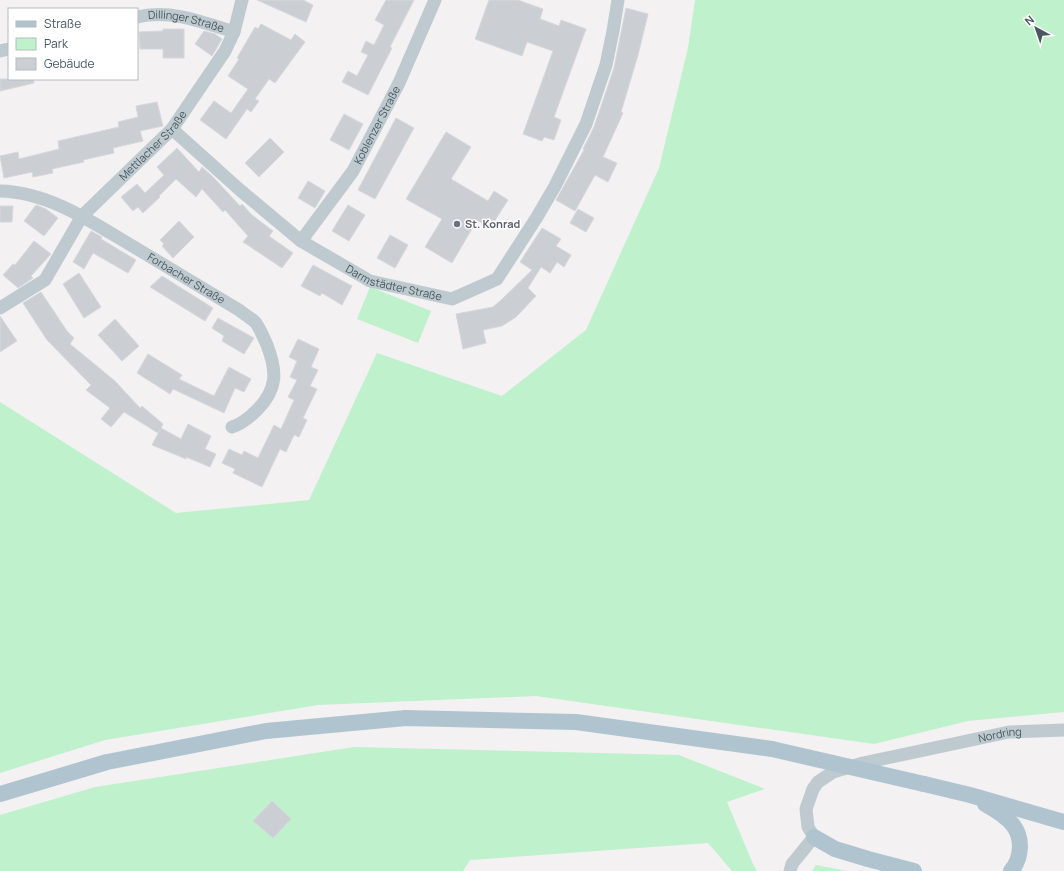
<svg xmlns="http://www.w3.org/2000/svg" width="1064" height="871" font-family="Manrope,sans-serif">
<style>
.green{fill:#bff1cc}
.building{fill:#cbcfd4;stroke:#d5d8dd}
.lines{fill:none;stroke-linecap:round;stroke-linejoin:round}
.minor{stroke:#becad0;stroke-width:13}
.major{stroke:#b0c4d0;stroke-width:16}
.major-bridge{stroke:#b0c4d0;stroke-width:16}
.worship-dot{fill:#6b7280;stroke:#fff;stroke-width:1.5}
.labels{text-anchor:middle;stroke-width:3;stroke-linejoin:round;paint-order:stroke}
.street-label{font-size:11px;fill:#48575f;stroke:#fff}
.worship-label{font-size:11px;font-weight:bold;fill:#5b616d;stroke:#fff;text-anchor:start}
</style>
<rect width="100%" height="100%" fill="#f3f1f1"/>
<!-- green -->
<path class="green" d="M695 0H1064V712L968 721 874 744 536 696 318 705 105 740 0 773V402L176 513 309 500 377 353 502 396 586 330 659 168 688 48Z
M370 287 431 311 418 343 357 319Z
M354 747 679 755 765 789 727 802 753 864 757 871H732L708 843 470 860 463 871H0V815L95 787Z
M816 865 847 871H812Z"/>
<!-- building -->
<path class="building" d="M257 0H303L313 5 306 22Z
M386 0H414L390 47 392 48 368 95 342 82 348 71 357 76 368 55 361 52 366 41 374 45 384 25 375 20Z
M489 0H518L543 9 540 19 559 26 561 20 586 29 554 117 561 120 554 140 544 137 542 141 523 134 553 51 527 42 522 56 475 39Z
M626 8 648 14 638 55 621 112 623 113 603 157 617 163 608 182 595 175 575 211 556 200 584 150 583 149 594 127 614 68Z
M261 24 291 40 295 34 305 42 275 83 269 79 255 99 259 101 251 112 247 109 226 139 200 120 214 101 231 113 248 89 228 76 239 59 237 58 255 27 258 29Z
M163 29H184V58H163V49H140L139 32 163 31Z
M204 31 215 34 222 39 212 56 195 44Z
M0 79H33L34 83 0 91Z
M157 102 163 126 140 131 143 141 113 148 114 153 83 160 84 162 52 169 53 173 33 177 32 172 4 178 0 156 18 152 19 159 59 149 58 141 119 127 118 122 138 117 136 106Z
M344 114 363 124 349 150 330 140Z
M396 118 414 128 375 199 358 190Z
M446 132 471 147 451 179 488 201 494 191 508 200 490 228 477 220 452 263 425 247 442 219 406 199Z
M270 138 284 152 259 177 245 163Z
M177 148 199 172 202 167 213 177 240 206 242 204 252 215 273 231 269 236 293 253 282 268 243 242 248 236 225 210 223 212 202 189 196 197 176 179 159 196 160 197 143 213 138 207 133 211 121 197 137 184 145 193 164 175 157 167Z
M308 181 325 191 315 208 298 198Z
M36 205 46 209 58 218 44 236 24 221Z
M348 205 365 215 349 241 332 231Z
M0 206H13L12 222H0Z
M578 209 594 218 586 232 570 223Z
M179 221 194 237 173 258 162 246 164 244 160 240Z
M542 228 561 239 556 246 571 255 564 267 557 262 550 273 541 267 528 288 536 296 516 317 502 326 483 330 486 343 463 349 456 314 493 307 500 301 532 270 520 262Z
M91 231 102 237 101 239 136 260 128 273 93 253 84 269 73 262Z
M390 235 408 245 395 268 377 258Z
M34 241 51 254 31 276 33 278 18 288 3 275 13 264 15 265Z
M313 265 352 286 342 305 322 293 320 296 301 286Z
M79 273 101 307 84 318 63 284Z
M162 276 213 308 205 321 150 287Z
M41 292 67 331 74 338 70 344 115 381 140 408 142 406 163 424 161 428 181 439 188 424 211 436 205 449 216 454 210 467 186 457V459L152 445 160 430 158 433 124 412 111 427 101 419 110 408 86 390 91 385 47 340 23 303Z
M0 316 17 341 0 352Z
M218 318 254 338 244 354 222 341 224 336 212 328Z
M115 319 139 346 122 361 98 335Z
M298 339 319 349 311 367 318 370 310 386 317 389 303 418 307 420 299 437 294 435 286 452 280 449 262 487 233 473 235 469 222 463 229 449 242 455 244 451 258 458 274 425 281 429 294 400 288 397 297 380 290 377 297 361 289 357Z
M148 354 182 375 179 379 214 396 229 367 251 379 244 392 235 388 224 413 173 389 170 394 137 373Z
M272 801 291 819 273 838 253 821Z"/>
<g class="lines">
<!-- minor -->
<g class="minor">
<path id="s1" d="M137 17C170 9 203 22 234 32"/>
<path d="M0 51 9 49"/>
<path id="s2" d="M172 129 240 190 301 241 370 281 452 299 497 279 537 217 555 186 586 124 606 65 613 31 618 0"/>
<path id="s3" d="M0 191C51 192 96 225 139 250 172 270 206 290 239 310 244 314 251 318 256 323 260 329 264 338 267 345 277 371 278 389 257 410 250 417 242 424 232 427"/>
<path id="s4" d="M301 241 353 171 399 83 435 0"/>
<path id="s5" d="M0 308 45 280 82 216 172 129 225 51 234 32 242 0"/>
<path id="s6" d="M790 871 792 864 814 837 808 827 806 809 813 789 818 782 833 772 863 763 1009 732 1064 730"/>
</g>
<!-- major -->
<path class="major" d="M924 784 970 795 1064 822
M0 794 107 762 266 731 406 718 576 722 772 749
M985 804C994 809 1006 816 1013 825 1023 838 1022 858 1011 871
M814 837 835 849 868 859 914 871"/>
<!-- major-bridge -->
<path class="major-bridge" d="M772 749 924 784"/>
</g>
<!-- markers -->
<circle class="worship-dot" cx="457" cy="224" r="4"/>
<g class="labels">
<!-- street labels -->
<g class="street-label">
<text dy="4" stroke="none"><textPath href="#s1" startOffset="50">Dillinger Straße</textPath></text>
<text dy="4" stroke="none"><textPath href="#s4" startOffset="139">Koblenzer Straße</textPath></text>
<text dy="4" stroke="none"><textPath href="#s5" startOffset="227">Mettlacher Straße</textPath></text>
<text dy="4" stroke="none"><textPath href="#s3" startOffset="208">Forbacher Straße</textPath></text>
<text dy="4" stroke="none"><textPath href="#s2" startOffset="274">Darmstädter Straße</textPath></text>
<text dy="4" stroke="none"><textPath href="#s6" startOffset="291">Nordring</textPath></text>
</g>
<!-- worship labels -->
<g class="worship-label">
<text x="465" y="228">St. Konrad</text>
</g>
</g>
<!-- legend -->
<rect x="8" y="8" width="130" height="72" fill="#ffffff" stroke="#b6bcbf"/>
<rect x="16" y="21" width="20" height="6" fill="#b0c4d0" stroke="#b6bcbf"/>
<text x="44" y="28" font-size="12" fill="#48575f">Straße</text>
<rect x="16" y="38" width="20" height="12" fill="#bff1cc" stroke="#b6bcbf"/>
<text x="44" y="48" font-size="12" fill="#48575f">Park</text>
<rect x="16" y="58" width="20" height="12" fill="#cbcfd4" stroke="#b6bcbf"/>
<text x="44" y="68" font-size="12" fill="#48575f">Gebäude</text>
<!-- north arrow -->
<g transform="translate(1036 28) rotate(320)" stroke="#ffffff" stroke-width="3" paint-order="stroke">
<path d="M0-3L7 15L0 10L-7 15Z" fill="#48575f"/>
<text y="-6" font-size="11" font-weight="bold" text-anchor="middle" fill="#48575f">N</text>
</g>
</svg>
